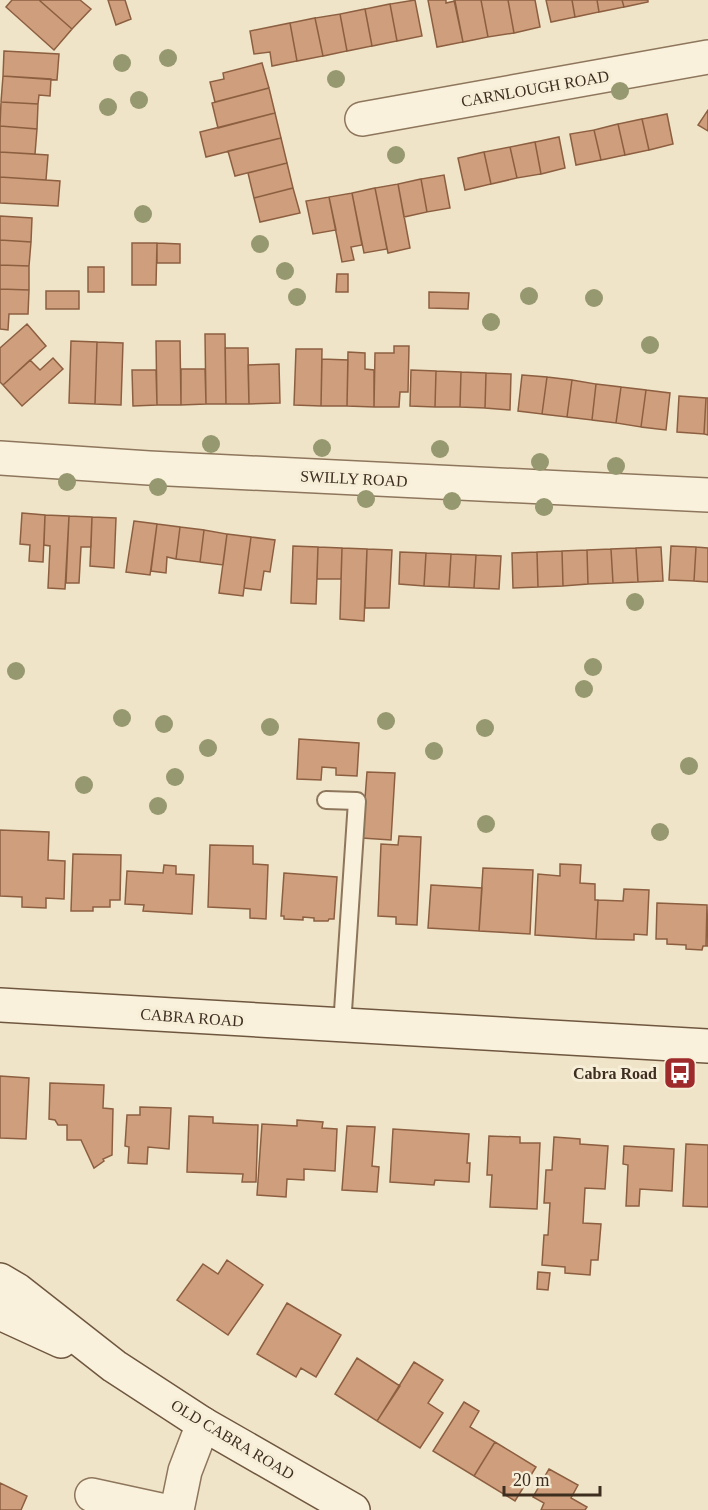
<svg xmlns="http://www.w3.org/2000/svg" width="708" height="1510" font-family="Georgia,serif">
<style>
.building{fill:#cf9f7d;stroke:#8d5f41;stroke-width:1.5}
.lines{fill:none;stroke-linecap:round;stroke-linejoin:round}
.lane-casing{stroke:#8d765c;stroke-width:20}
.street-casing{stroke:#8d765c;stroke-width:36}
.secondary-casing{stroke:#6f573f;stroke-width:36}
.lane{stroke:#faf1dc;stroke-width:16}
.street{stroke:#faf1dc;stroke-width:33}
.secondary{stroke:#faf1dc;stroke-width:33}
.tree{fill:#96986f}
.labels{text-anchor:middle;stroke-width:6;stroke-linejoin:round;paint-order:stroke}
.street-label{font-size:16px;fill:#3d2e20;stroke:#f7eed8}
.poi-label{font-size:16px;font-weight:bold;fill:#3d2e20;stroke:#f7eed8;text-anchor:end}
</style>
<rect width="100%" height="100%" fill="#f0e4c8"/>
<!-- building -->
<path class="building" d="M12 0H39L72 29 54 50 6 7Z
M39 0H80L91 9 72 29Z
M108 0H125L131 19 116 25Z
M415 0 422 36 397 41 390 4Z
M428 0H446V3L455 1 463 42 437 47Z
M454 0H481L488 37 463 42Z
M481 0H508L514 33 488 37Z
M508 0H535L540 27 514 33Z
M546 0H572L575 17 551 22Z
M572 0H597L599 12 575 17Z
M597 0H622L624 7 599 12Z
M622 0H648V2L624 7Z
M390 4 397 41 372 46 365 9Z
M365 9 372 46 347 51 340 14Z
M340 14 347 51 323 56 315 18Z
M315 18 323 56 297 61 290 23Z
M290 23 297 61 272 66 270 52 254 54 250 31Z
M4 51 59 54 57 80 3 76Z
M262 63 269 88 215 102 210 82 224 79 223 73Z
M3 76 51 79 50 96 39 95 38 104 1 102Z
M269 88 275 113 218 128 212 103Z
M1 102 38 104 37 129 0 126Z
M708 110V131L698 125Z
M275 113 281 138 206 157 200 132Z
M667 114 673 144 649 150 642 119Z
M642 119 649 150 625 155 618 124Z
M618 124 625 155 601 160 594 130Z
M0 126 37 129 35 154 0 152Z
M594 130 601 160 576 165 570 134Z
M559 137 565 168 541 174 535 142Z
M281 138 287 163 235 176 228 151Z
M535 142 541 174 517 178 510 147Z
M510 147 517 178 491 184 484 152Z
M0 152 48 155 46 180 0 177Z
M484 152 491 184 465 190 458 158Z
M287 163 293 188 254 198 248 173Z
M444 175 450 208 427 212 421 179Z
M0 177 60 181 58 206 0 203Z
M421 179 427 212 404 217 398 184Z
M398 184 410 248 388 253 375 188Z
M293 188 300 213 260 222 254 198Z
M375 188 387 249 364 253 352 193Z
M352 193 362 245 351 247 354 260 342 262 329 197Z
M329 197 336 230 313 234 306 201Z
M0 216 32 218 31 242 0 240Z
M0 240 31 242 29 266 0 265Z
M132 243H157L156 285H132Z
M157 243 180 244V263H157Z
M0 265 29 266V290L0 289Z
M88 267H104V292H88Z
M337 274H348V292H336Z
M0 289 29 290 28 314H9L8 330 0 329Z
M46 291H79V309H46Z
M429 292 469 293 468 309 429 308Z
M27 324 46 346 3 385 0 382V348Z
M205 334H225L226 404H206Z
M71 341 97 342 95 404 69 403Z
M156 341H180L181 405H157Z
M97 342 123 343 121 405 95 404Z
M394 346H409L408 392H400L399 407H374L375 353H394Z
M225 348H248L249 404H226Z
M296 349H322L321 406 294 405Z
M348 352 365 353V369L374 370V407L347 406Z
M53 358 63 369 22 406 3 385 30 360 40 370Z
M322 359 348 360 347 406H321Z
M279 364 280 403 249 404 248 365Z
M181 369H205L206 404 181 405Z
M132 370H156L157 405 133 406Z
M411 370 436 371 435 407 410 406Z
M436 371 461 372 460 407H435Z
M461 372 486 373 485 408 460 407Z
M486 373 511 374 510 410 485 408Z
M522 375 547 377 542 414 518 411Z
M547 377 572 380 567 417 542 414Z
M572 380 596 384 592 420 567 417Z
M596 384 621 387 616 423 592 420Z
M621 387 646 390 641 427 616 423Z
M646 390 670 393 666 430 641 427Z
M679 396 706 398 704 434 677 432Z
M706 398H708V435L704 434Z
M22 513 45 515 43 562 29 561 30 545 20 544Z
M45 515 69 516 65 589 48 588 50 546 44 545Z
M69 516 92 517 91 547H81L79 583H66Z
M92 517 116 518 114 568 90 566Z
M134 521 157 524 150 575 126 572Z
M157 524 180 527 176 559 167 557 166 573 151 571Z
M180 527 204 530 200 562 176 559Z
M204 530 227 534 223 565 200 562Z
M227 534 251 537 243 596 219 593Z
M251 537 275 540 270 572 264 571 261 590 244 588Z
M293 546 318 547 316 604 291 603Z
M671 546 696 547 694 581 669 580Z
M318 547 342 548 341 579H317Z
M661 547 663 581 638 582 636 548Z
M696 547 708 548V582L694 581Z
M342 548 367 549 364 621 340 619Z
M636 548 638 582 613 583 611 549Z
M367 549 392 550 389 608H365Z
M611 549 613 583 588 584 587 550Z
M587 550 588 584 563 586 562 551Z
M562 551 563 586 538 587 537 552Z
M400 552 426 553 424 586 399 584Z
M537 552 538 587 513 588 512 553Z
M426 553 451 554 449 587 424 586Z
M451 554 476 555 474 588 449 587Z
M476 555 501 556 499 589 474 588Z
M299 739 359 743 357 776 336 775V768L322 767 321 780 297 779Z
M367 772 395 773 391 840 362 838Z
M0 830 49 832 48 860 65 861 64 899 46 898V908L22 907V897L0 896Z
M399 836 421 837 417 925 396 924V917L378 916 381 844 398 845Z
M210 845 253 846V864L268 865 266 919 250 918V909L208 907Z
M73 854 121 855 120 900H110V907H93V911H71Z
M560 864 581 865 580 883 595 884V900H598L596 939 535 935 538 874 560 876Z
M164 865 176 866V874L194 875 192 914 143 911 144 905 125 904 127 871 163 873Z
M483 868 533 870 530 934 479 931Z
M284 873 337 877 334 919H329L328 921H314V918L303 917V920L284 919V916H281Z
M431 885 482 888 479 931 428 928Z
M624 889 649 890 647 935 634 934V940L596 939 598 900 623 901Z
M657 903 707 905 706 946H703L702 950 686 949V945L667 944V939H656Z
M707 905 708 946H706Z
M0 1076 29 1078 26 1139 0 1138Z
M50 1083 104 1085 103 1108 113 1109 112 1155 103 1159 104 1161 94 1168 81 1140H67V1125H58L55 1120 49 1119Z
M140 1107 171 1108 169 1149 148 1147 147 1164 128 1163 129 1147 125 1146 127 1115H140Z
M189 1116 213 1117V1123L258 1125 256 1182H242L243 1174 187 1172Z
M297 1120 323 1122 322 1128 337 1129 335 1171 304 1169V1180L287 1179 286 1197 257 1195 262 1124 297 1126Z
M347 1126 375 1127 372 1166 379 1167 377 1192 342 1190Z
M393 1129 469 1134 467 1163H470L469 1182 435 1180 434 1185 390 1182Z
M489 1136 520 1137V1143H540L537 1209 490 1207 492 1175H487Z
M554 1137 580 1139V1144L608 1146 605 1189 585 1188 583 1223 601 1224 598 1260H591L590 1275 565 1273V1267L542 1265 544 1235H548L550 1203H544L546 1170H552Z
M686 1144 708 1145V1207L683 1206Z
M624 1146 674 1149 672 1191 640 1189 639 1206H626L628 1165 623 1164Z
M227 1260 263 1285 228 1335 177 1300 203 1264 218 1274Z
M538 1272 550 1273 548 1290 537 1289Z
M287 1303 341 1335 316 1377 301 1368 296 1377 257 1354Z
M357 1358 400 1386 377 1421 335 1394Z
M414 1362 443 1380 428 1403 443 1413 420 1448 377 1421Z
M464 1402 479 1411 470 1427 495 1442 474 1476 433 1451Z
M495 1442 536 1467 515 1501 474 1476Z
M549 1469 578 1485 571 1498 587 1507 585 1510H541L544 1503 533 1497Z
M0 1483 27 1496 21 1510H0Z"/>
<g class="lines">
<defs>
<path id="lane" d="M326 800 357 801 342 1026"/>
<path id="street" d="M362 119 708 57
M0 458 149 468 708 495
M92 1495 161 1510
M177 1510 185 1471 203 1424"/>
<path id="secondary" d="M0 1005 708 1046
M0 1280 17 1290 114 1366 203 1424 353 1510
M0 1313 61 1341"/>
</defs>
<!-- lane casing -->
<use href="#lane" class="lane-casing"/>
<!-- street casing -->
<use href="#street" class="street-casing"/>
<!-- secondary casing -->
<use href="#secondary" class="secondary-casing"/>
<!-- lane -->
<use href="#lane" class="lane"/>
<!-- street -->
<use href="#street" class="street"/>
<!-- secondary -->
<use href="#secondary" class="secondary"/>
</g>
<!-- trees -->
<g class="tree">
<circle cx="168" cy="58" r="9"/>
<circle cx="122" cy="63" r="9"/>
<circle cx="336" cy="79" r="9"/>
<circle cx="620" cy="91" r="9"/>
<circle cx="139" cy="100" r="9"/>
<circle cx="108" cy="107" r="9"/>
<circle cx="396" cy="155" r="9"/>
<circle cx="143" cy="214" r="9"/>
<circle cx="260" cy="244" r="9"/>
<circle cx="285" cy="271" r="9"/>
<circle cx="529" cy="296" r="9"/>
<circle cx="297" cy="297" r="9"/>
<circle cx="594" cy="298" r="9"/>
<circle cx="491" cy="322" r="9"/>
<circle cx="650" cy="345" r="9"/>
<circle cx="211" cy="444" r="9"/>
<circle cx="322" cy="448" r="9"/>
<circle cx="440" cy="449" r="9"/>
<circle cx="540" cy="462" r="9"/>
<circle cx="616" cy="466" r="9"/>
<circle cx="67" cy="482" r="9"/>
<circle cx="158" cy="487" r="9"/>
<circle cx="366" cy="499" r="9"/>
<circle cx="452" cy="501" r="9"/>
<circle cx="544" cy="507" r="9"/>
<circle cx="635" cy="602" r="9"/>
<circle cx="593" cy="667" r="9"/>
<circle cx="16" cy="671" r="9"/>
<circle cx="584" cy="689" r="9"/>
<circle cx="122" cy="718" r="9"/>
<circle cx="386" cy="721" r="9"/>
<circle cx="164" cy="724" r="9"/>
<circle cx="270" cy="727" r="9"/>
<circle cx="485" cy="728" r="9"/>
<circle cx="208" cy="748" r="9"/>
<circle cx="434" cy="751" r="9"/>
<circle cx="689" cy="766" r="9"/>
<circle cx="175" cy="777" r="9"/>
<circle cx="84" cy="785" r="9"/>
<circle cx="158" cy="806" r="9"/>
<circle cx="486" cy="824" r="9"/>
<circle cx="660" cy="832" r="9"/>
</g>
<!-- icons -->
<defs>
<symbol id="bus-square" viewBox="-11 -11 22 22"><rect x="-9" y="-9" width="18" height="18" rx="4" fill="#9e2a2b" stroke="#f7eed8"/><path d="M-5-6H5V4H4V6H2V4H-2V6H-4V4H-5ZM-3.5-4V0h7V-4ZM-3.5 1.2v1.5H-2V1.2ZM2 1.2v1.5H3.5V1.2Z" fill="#fff"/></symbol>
</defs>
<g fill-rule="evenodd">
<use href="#bus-square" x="661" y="1054" width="38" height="38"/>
</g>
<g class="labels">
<!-- street labels -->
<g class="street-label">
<text transform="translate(535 88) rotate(-10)" y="6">CARNLOUGH ROAD</text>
<text transform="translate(354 478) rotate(3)" y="6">SWILLY ROAD</text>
<text transform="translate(192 1017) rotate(4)" y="6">CABRA ROAD</text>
<text transform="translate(233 1439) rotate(31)" y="6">OLD CABRA ROAD</text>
</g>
<!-- poi labels -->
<g class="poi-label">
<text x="657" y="1079">Cabra Road</text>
</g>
</g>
<!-- scale -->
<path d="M504 1486v9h96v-9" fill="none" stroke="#3d2e20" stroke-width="3"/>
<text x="513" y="1486" font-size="18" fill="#3d2e20" stroke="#f7eed8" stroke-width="4.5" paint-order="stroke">20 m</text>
</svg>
